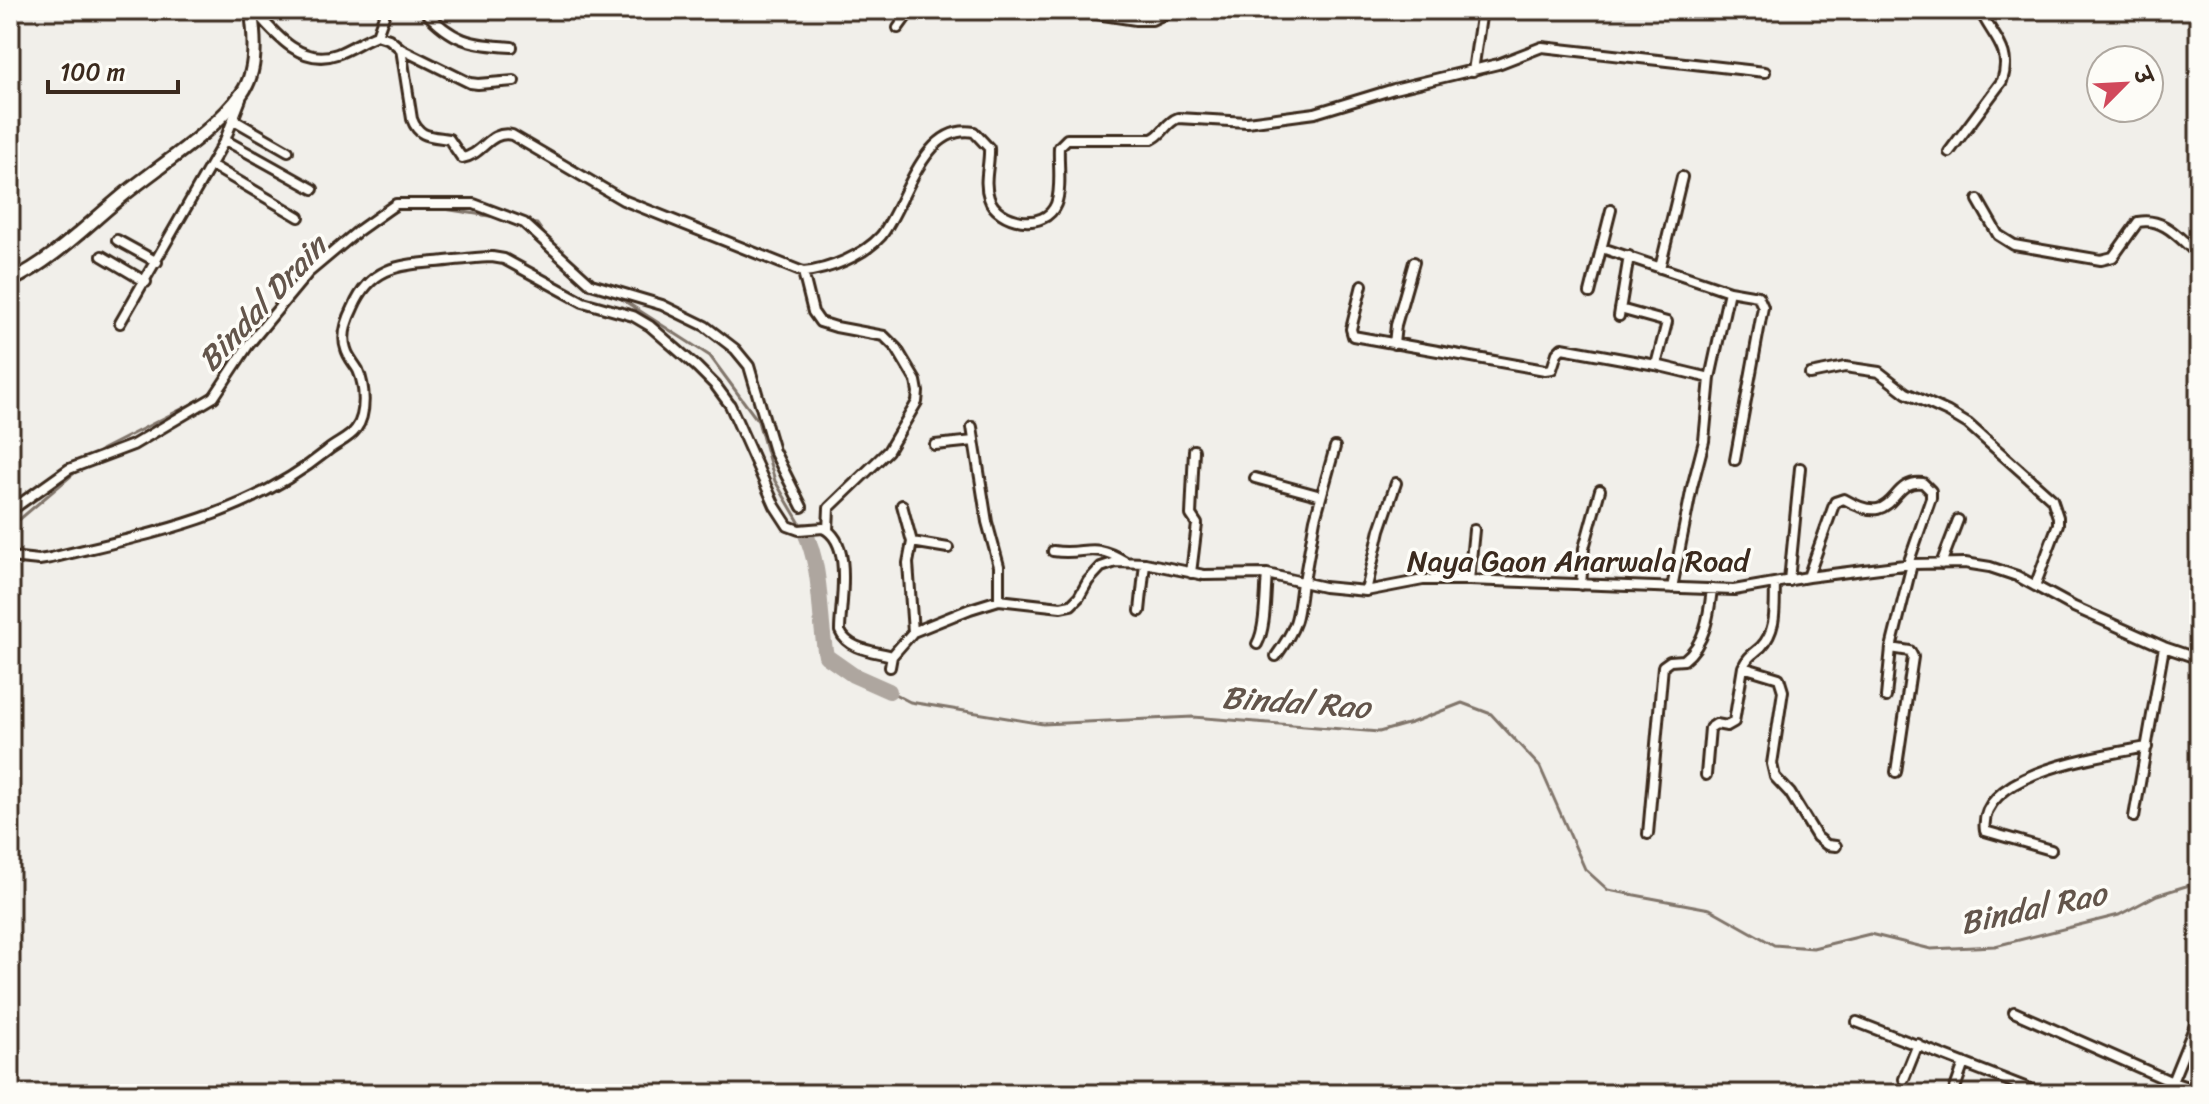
<svg xmlns="http://www.w3.org/2000/svg" width="2209" height="1104" font-family="Sriracha,'Playpen Sans Deva',sans-serif">
<style>
.lines{fill:none;stroke-linecap:round;stroke-linejoin:round}
.stream{stroke:#80746b;stroke-width:3}
.river{stroke:#aea69f;stroke-width:16}
.street-casing{stroke:#3b2a1e;stroke-width:14}
.secondary-casing{stroke:#3b2a1e;stroke-width:17}
.street{stroke:#fdfcf7;stroke-width:8}
.secondary{stroke:#fdfcf7;stroke-width:11}
.labels{text-anchor:middle;stroke-width:7;stroke-linejoin:round;paint-order:stroke}
.street-label{font-size:30px;fill:#3b2a1e;stroke:#fdfcf7}
.water-label{font-size:32px;font-style:italic;fill:#63554b;stroke:#fdfcf7}
</style>
<rect width="100%" height="100%" fill="#f1efea"/>
<filter id="ink" filterUnits="userSpaceOnUse"><feTurbulence type="fractalNoise" baseFrequency=".0125" numOctaves="2"/><feDisplacementMap in="SourceGraphic" scale="16" xChannelSelector="R" yChannelSelector="G"/><feConvolveMatrix kernelMatrix="1 2 1 2 8 2 1 2 1" color-interpolation-filters="sRGB"/></filter>
<g filter="url(#ink)">
<g class="lines">
<!-- stream -->
<path class="stream" d="M438 208 502 218
M383 218 404 207
M529 223 537 224 549 241
M306 281 324 265
M612 293 710 356 758 421 775 481 802 527
M239 366 296 294
M94 456 103 449 207 396 216 387
M10 521 20 519 79 469
M889 691 910 702 1043 724 1193 717 1379 732 1411 723 1462 703 1491 714 1540 767 1585 869 1608 890 1710 909 1774 945 1813 948 1870 934 1931 949 1995 946 2119 915 2157 895 2199 882"/>
<!-- river -->
<path class="river" d="M804 530C823 570 818 614 826 656L853 675 889 691"/>
<defs>
<path id="street" d="M254 10C274 33 301 67 337 54 351 49 363 40 377 35L389 39 401 49 412 119C419 138 431 136 449 139L462 158C483 155 489 130 512 135L623 200 803 272C829 270 864 255 881 236 906 205 922 123 974 132L989 148C990 165 983 181 989 198 997 223 1045 232 1056 204 1062 188 1058 164 1059 147L1067 139H1152C1164 134 1165 123 1178 118L1247 122 1315 113 1394 89 1498 64 1542 47 1765 72
M424 10C453 42 470 44 512 47
M1070 10 1136 20H1152L1173 10
M898 28 911 10
M377 35 386 10
M401 49 470 83 478 84 514 81
M1473 71 1482 10
M234 120 288 151
M225 140 313 189
M1949 152 2002 81C2013 49 1992 37 1980 10
M211 165 299 217
M1978 200 1998 235 2014 245 2101 260 2113 257 2138 222C2166 217 2180 240 2199 255
M117 240 157 262
M1602 248 1729 291 1710 378 1704 441 1692 487 1672 588
M102 256 146 282
M1660 268 1682 177
M803 272 813 312 820 322 836 327 884 336 897 349 916 381 918 392 917 402 888 451 829 508 828 530
M1362 285 1351 329 1353 336 1545 370 1552 369 1557 353 1562 348 1656 365 1667 322 1620 309
M1729 291 1758 296 1763 307 1735 460
M1590 293 1611 210
M1619 316 1629 256
M120 323 225 140 241 99
M1394 344 1396 325 1414 262
M1656 365 1710 378
M1810 374 1845 367 1879 372 1906 393 1948 412 1968 424 2052 499 2058 517V524L2035 586
M972 427 987 522 999 566V600
M935 445 974 441
M1255 478 1321 496
M902 505 912 542 908 563 913 632
M10 511 69 469 133 445 214 397 249 344 308 273 358 231 396 204H474L524 223 591 284 662 305 705 326 735 349 749 366 774 451 802 507
M912 542 948 548
M1053 551C1085 556 1092 541 1124 561
M10 557 39 560 51 558C151 533 244 518 327 451 336 443 349 439 356 429 367 414 365 386 358 370 354 363 348 357 346 349 341 335 347 320 353 308 374 259 410 266 455 260 468 259 479 257 492 257L504 259 583 302 633 316 650 326 697 367 716 386 730 405 775 506 788 526 799 530 823 528C854 542 840 604 840 631 848 650 874 651 892 656
M1941 564 1958 520
M1191 573 1197 524 1191 515 1194 450
M1808 577 1835 502 1844 499C1899 531 1887 478 1923 483L1931 491V498L1908 564
M1469 580 1474 530
M1304 581 1315 519 1335 447
M1789 581 1800 468
M1775 583C1774 606 1778 629 1761 647 1753 654 1747 657 1743 667L1779 678 1783 691 1772 764 1775 777 1790 793 1817 837 1827 845 1836 846
M1581 585 1584 548 1600 490
M1366 591 1380 530 1396 483
M1140 611 1145 563
M1257 644C1266 628 1265 595 1267 574
M1276 656C1298 626 1298 617 1302 581
M890 667 892 656 913 632 970 609 999 600 1061 607 1071 605 1079 597 1088 581 1101 567 1116 562 1145 563 1204 575 1267 574 1324 587 1366 591 1423 580H1469L1734 590 1808 577 1912 564 1965 563 1990 567 2017 576 2074 607 2164 647 2199 659
M1886 697 1891 648
M1896 772 1913 657 1910 651 1891 648 1912 564
M1706 775 1710 728 1716 724 1727 726 1734 722 1743 667
M2134 817 2164 647
M1648 834 1663 666 1670 661 1684 660C1706 643 1709 614 1712 589
M2051 850 1985 831C1976 771 2106 755 2147 747
M2014 1012 2172 1082 2168 1094
M2198 1018 2172 1082 2199 1091
M1857 1022 2043 1094
M1904 1079 1918 1044
M1953 1094 1964 1063"/>
<path id="secondary" d="M10 281C54 260 88 224 126 193 161 165 217 129 242 93 258 71 255 36 251 10"/>
</defs>
<!-- street casing -->
<use href="#street" class="street-casing"/>
<!-- secondary casing -->
<use href="#secondary" class="secondary-casing"/>
<!-- street -->
<use href="#street" class="street"/>
<!-- secondary -->
<use href="#secondary" class="secondary"/>
</g>
</g>
<g class="labels">
<!-- street labels -->
<g class="street-label">
<text x="1578" y="571">Naya Gaon Anarwala Road</text>
</g>
<!-- water labels -->
<g class="water-label">
<text transform="translate(262 303) rotate(-47)" y="11">Bindal Drain</text>
<text transform="translate(1296 702) rotate(4)" y="11">Bindal Rao</text>
<text transform="translate(2033 908) rotate(-12)" y="11">Bindal Rao</text>
</g>
</g>
<!-- margin -->
<rect width="2209" height="1104" fill="none" stroke="#fdfcf7" stroke-width="40"/>
<rect x="20" y="20" width="2169" height="1064" fill="none" stroke="#3b2a1e" stroke-width="3" filter="url(#ink)"/>
<!-- north arrow -->
<g transform="translate(2125 84) rotate(66)"><circle r="38" fill="#fdfcf7" stroke="#afa8a0" stroke-width="2"/>
<path d="M0-6L14 30L0 20L-14 30Z" fill="#d1495b"/>
<text y="-12" font-size="22" font-weight="bold" text-anchor="middle" fill="#3b2a1e">उ</text>
</g>
<!-- scale -->
<path d="M48 80v12h130v-12" fill="none" stroke="#3b2a1e" stroke-width="4"/>
<text x="60" y="80" font-size="24" fill="#3b2a1e" stroke="#fdfcf7" stroke-width="6" paint-order="stroke">100 m</text>
</svg>
